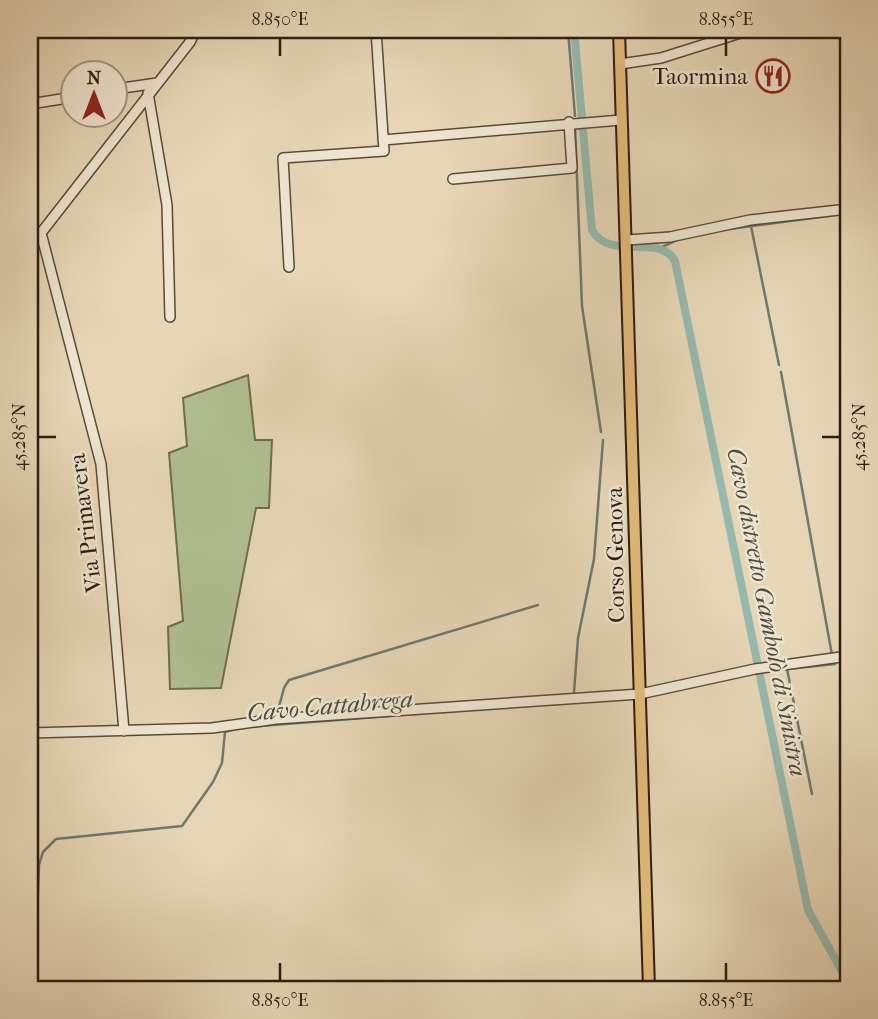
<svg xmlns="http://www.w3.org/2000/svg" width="878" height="1019" font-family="'IM FELL French Canon',serif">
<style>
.green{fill:#b0bf91;stroke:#6e6e50;stroke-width:2}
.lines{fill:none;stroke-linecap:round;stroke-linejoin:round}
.stream{stroke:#6c7a6f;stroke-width:2.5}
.canal{stroke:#96b9af;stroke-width:8}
.minor-casing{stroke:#5b4a38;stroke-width:12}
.major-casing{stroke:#2d1c0f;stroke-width:14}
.minor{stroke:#efe4cf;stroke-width:9}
.major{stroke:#e3bb7a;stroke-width:10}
.ticks{fill:none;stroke:#2d1c0f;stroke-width:2.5}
.labels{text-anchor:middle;stroke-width:5;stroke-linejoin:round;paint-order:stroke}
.poi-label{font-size:23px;fill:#2d1c0f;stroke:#efe4cf;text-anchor:end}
.street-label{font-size:23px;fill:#2d1c0f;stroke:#efe4cf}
.water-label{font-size:24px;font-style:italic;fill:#4c4b3f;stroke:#efe4cf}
.neatline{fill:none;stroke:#2d1c0f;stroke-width:2.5}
.ticks-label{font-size:18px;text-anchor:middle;fill:#2d1c0f}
</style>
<rect width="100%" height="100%" fill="#e6d6b5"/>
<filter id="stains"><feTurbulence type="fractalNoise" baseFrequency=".00286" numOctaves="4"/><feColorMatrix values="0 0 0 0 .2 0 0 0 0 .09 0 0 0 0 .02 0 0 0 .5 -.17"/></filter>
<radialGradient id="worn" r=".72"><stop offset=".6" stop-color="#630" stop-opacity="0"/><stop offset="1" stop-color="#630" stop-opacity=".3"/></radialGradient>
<!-- green -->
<path class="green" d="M248 375 255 440H272L269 508H256L221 688 170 689 168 627 183 621 169 453 187 446 183 398Z"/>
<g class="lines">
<!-- stream -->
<path class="stream" d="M568 30 575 116
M575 126 582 306 601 432
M751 226 779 365
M730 229 828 216
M660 248 679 239
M781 372 832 655
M574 692 578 638 594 559 603 440
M277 714 284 688 289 680 538 605
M249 727 479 709
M812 794 787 669 835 664
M34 989 39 865 43 852 56 839 182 826 213 782 222 763 225 732 235 729"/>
<!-- canal -->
<path class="canal" d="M574 30 592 230C610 262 659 232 675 261L808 910 848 982"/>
<defs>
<path id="minor" d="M620 64 661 58 750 30
M116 89 157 83
M148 93 167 205 170 317
M30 104 74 97
M383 140 621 120
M453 179 572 168 569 122
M41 233 101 464 124 731
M627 240 670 237 750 220 848 209
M30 242 41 233 190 42 196 30
M289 267 283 158 384 151 376 30
M30 733 212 728 276 719 640 694 755 669 848 656"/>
<path id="major" d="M619 30 649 989"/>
</defs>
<!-- minor casing -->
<use href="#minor" class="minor-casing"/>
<!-- major casing -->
<use href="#major" class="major-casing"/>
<!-- minor -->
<use href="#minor" class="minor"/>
<!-- major -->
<use href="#major" class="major"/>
</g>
<!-- ticks -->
<path class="ticks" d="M280 38V56M726 38V56M38 437H56M822 437H840M280 963V981M726 963V981"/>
<!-- icons -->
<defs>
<symbol id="restaurant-ring" viewBox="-11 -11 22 22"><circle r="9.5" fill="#efe4cf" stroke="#8f2418" stroke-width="1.5"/><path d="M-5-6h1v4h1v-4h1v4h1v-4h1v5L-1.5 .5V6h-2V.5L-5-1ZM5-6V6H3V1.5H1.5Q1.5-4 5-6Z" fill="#8f2418"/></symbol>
</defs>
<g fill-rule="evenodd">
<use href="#restaurant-ring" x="754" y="57" width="38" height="38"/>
</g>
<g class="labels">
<!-- poi labels -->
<g class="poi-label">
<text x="748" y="84">Taormina</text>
</g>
<!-- street labels -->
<g class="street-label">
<text transform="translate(85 523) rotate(-97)" y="8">Via Primavera</text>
<text transform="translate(615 555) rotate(-91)" y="8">Corso Genova</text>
</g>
<!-- water labels -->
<g class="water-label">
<text transform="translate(767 612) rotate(79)" y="8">Cavo distretto Gambolò di Sinistra</text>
<text transform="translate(330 706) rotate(-5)" y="8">Cavo Cattabrega</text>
</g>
</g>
<!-- margin -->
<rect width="878" height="1019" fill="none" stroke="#e6d6b5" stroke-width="77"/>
<!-- north arrow -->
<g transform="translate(94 94)"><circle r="33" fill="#efe4cf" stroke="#a19482" stroke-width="2"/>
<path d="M0-5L12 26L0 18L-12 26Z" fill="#8f2418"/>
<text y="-10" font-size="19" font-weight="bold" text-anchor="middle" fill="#2d1c0f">N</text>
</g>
<rect x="38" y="38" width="802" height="943" class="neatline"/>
<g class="ticks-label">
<text x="280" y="25">8.850°E</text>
<text x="726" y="25">8.855°E</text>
<text transform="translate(19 437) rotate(-90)" y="6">45.285°N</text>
<text transform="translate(859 437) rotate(-90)" y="6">45.285°N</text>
<text x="280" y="1006">8.850°E</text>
<text x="726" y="1006">8.855°E</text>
</g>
<rect width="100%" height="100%" filter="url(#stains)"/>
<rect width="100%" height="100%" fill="url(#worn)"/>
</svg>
